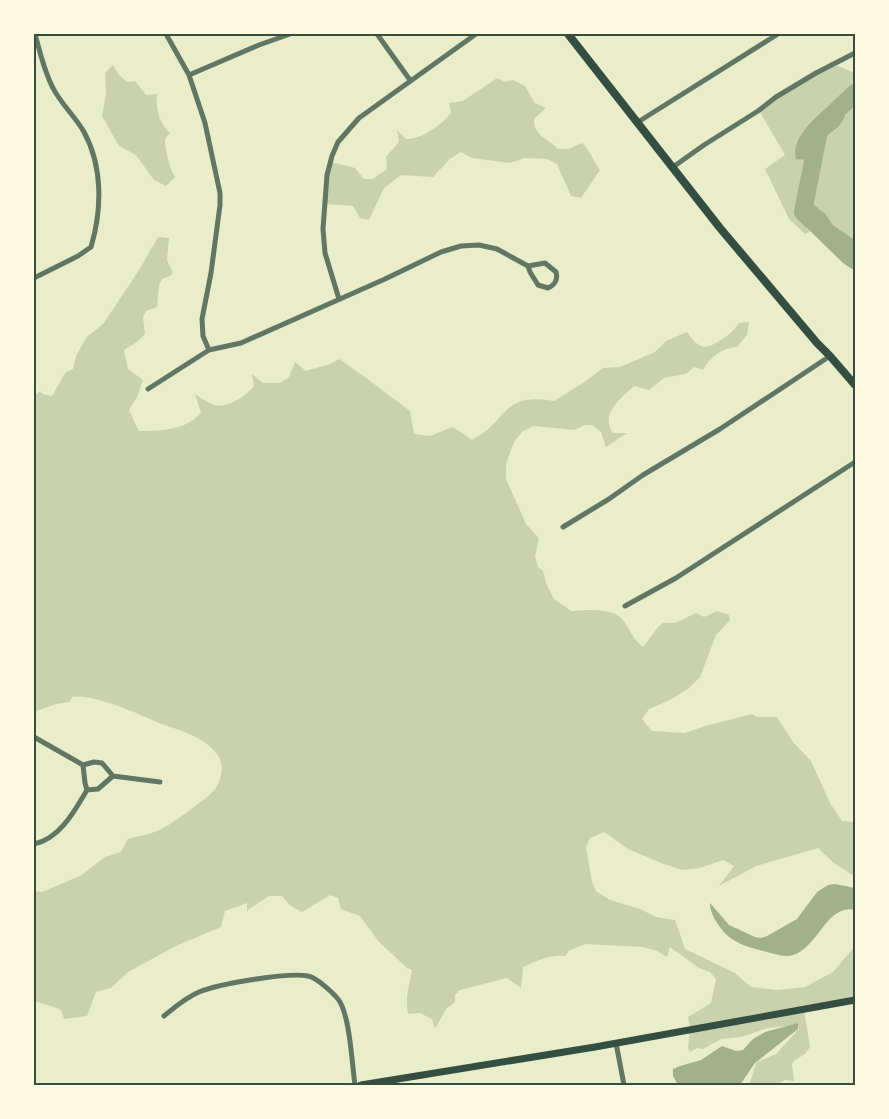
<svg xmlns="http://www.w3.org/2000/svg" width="889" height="1119" font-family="Raleway,sans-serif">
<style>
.green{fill:#cad2ad}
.water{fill:#a3b18a}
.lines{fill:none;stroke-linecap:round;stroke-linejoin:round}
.river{stroke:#a3b18a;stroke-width:18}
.minor{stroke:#617663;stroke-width:5}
.secondary{stroke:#344e41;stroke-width:7}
.primary{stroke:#344e41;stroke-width:8}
.neatline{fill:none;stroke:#344e41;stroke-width:2}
</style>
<rect width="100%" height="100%" fill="#e9edc9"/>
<!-- green -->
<path class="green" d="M833 64 855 73V88L831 103 811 157C815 151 818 144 823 140 834 129 842 129 846 112L855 106V240L833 225 825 213 819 209 812 202 806 227 810 232 805 234 789 219 765 169 785 155 760 112 774 98Z
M113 65 119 75 127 82 135 81 146 95 157 94C156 110 158 122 170 133L165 139C166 153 168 165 175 177L166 186 154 180 136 155 119 146 102 116 106 94 105 73Z
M497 78 505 82 513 80 525 86 535 103 546 108 534 119C533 136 549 139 558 149H568L582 143C588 148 595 163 600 170L581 198 571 196 557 164 547 159 525 158 510 163 472 158 461 152 450 159 433 177 401 175 384 188 369 220 360 218 353 206 326 204 327 176 331 162 355 168 364 179H373L387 169 386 157 399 142 397 130 406 139C422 139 442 125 451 113L449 103 463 101Z
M158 237 169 238 167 260 173 273 170 276 162 279 159 285 157 307 146 311 143 317 145 334 137 342 124 350 128 369 143 380 137 397 129 410 139 431C160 431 188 430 201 412L195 394C201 398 208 403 214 405 227 409 246 396 254 386L252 374 263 383H280L289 377 295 362 306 371C317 367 329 366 339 359L365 377 410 411 414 434 430 436 453 427 472 440C509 421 500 392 554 401L583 383 603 368 620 367 655 352 666 341 687 332C699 349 705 351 722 339 729 335 734 330 739 323L749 322 747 335 737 347C722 348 710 357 703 370L694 367 686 374 664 378 649 390 634 386C620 399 600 414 613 433H627L606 447 601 432 592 425H585L574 430 534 426 523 431 514 442 506 464V479L526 524 539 538 535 557 538 567 543 571 546 583 554 599 571 611C585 610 611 607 622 619 630 628 632 639 643 647L658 627 663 623H675L696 613 704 617 717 611 729 615 730 620 716 635 700 677 689 688 670 700 649 709 642 719 652 731 685 733 705 726 752 714 757 717H777L793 742 811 761 830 803 842 821 855 822V877L834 863 818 848 756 866 719 886 734 866 723 860 700 868 682 870 661 863 628 849 604 832 590 838 586 847 592 882 596 891 610 900 640 909 656 917 675 920 685 949 735 973 751 987 778 990 805 987 833 972 855 946V1000L804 1010 810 1047 805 1054 795 1060 792 1064 794 1081 785 1080 776 1085H748C753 1078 753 1070 757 1062L776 1054 799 1029 797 1025 768 1028 741 1037 721 1039 703 1049 697 1048 690 1052 688 1048 690 1028 688 1017 711 1003 716 979 710 972 699 968 670 947 667 957 657 951 643 947 585 944 569 951 565 956C550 954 536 961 523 967L521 988 507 978 460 990 455 995V1002L446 1009 435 1029 432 1019 420 1013 408 1014C405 995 409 988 412 970L407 968 379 942 360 916 341 909 338 898 330 895 302 912 291 906 282 896H269L249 909 247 912V903L225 911 221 927 178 945 128 972 111 988 96 992 87 1016 64 1019 61 1010 54 1007 34 1001V891L42 892 80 876 105 857 121 852 128 839C137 836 148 835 157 831 167 828 211 796 216 788 222 778 225 762 216 753 200 733 174 730 152 720 135 712 90 693 72 697L70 702 56 704 34 712V396L40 391 43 394 52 396 66 372 73 369 76 356 87 337 103 324 141 267Z"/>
<!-- water -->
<path class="water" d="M855 88V106L846 112C842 129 833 129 822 141 818 146 815 153 811 157 806 160 801 160 796 159 788 132 836 100 855 88Z
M803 201 812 202 819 209 825 213 833 225 855 240V271L843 263 806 227 799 208Z
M835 884 855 888V910C827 903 818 948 793 955 785 958 772 953 763 951 751 948 737 944 728 936 720 929 709 913 710 903L729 925 755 937 761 938 767 936 797 919 817 892 828 885Z
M798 1023V1029L755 1063 740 1085H678L673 1076V1069L680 1066 701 1060 722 1046 736 1051 743 1050 753 1039 765 1032Z"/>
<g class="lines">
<!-- river -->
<path class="river" d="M811 220 803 212 820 126 855 93"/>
<!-- minor -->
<path class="minor" d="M166 34 189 75 205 123 220 193V205L211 273 202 319 203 336 209 350
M377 34 410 80
M189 75 259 45 290 34
M638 122 778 34
M673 167 704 145 758 111 776 97 816 73 855 53
M34 278 78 256 91 247C102 210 103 167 84 132 75 116 61 104 53 88 44 71 40 52 35 34
M339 299 325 253 323 229 327 175 332 156 338 142 359 118 476 34
M148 389 209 350 241 343 385 279 441 252 461 246 479 245 497 249 528 266 545 263 556 272C558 279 555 285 548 288L538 285 530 272 528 266
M563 527 609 499 643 475 720 429 830 356
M625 606 676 578 855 462
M34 737 83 765 94 762 102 763 113 776 98 789 87 790 85 783 83 765
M113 776 160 782
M34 844C60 839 75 810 87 790
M164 1016C175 1007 185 998 199 992 218 984 288 972 308 976 316 977 333 993 338 999 350 1014 352 1065 355 1085
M616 1043 624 1085"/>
<!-- secondary -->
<path class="secondary" d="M361 1085 595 1047 855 1000"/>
<!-- primary -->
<path class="primary" d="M568 34 720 228 817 343 830 356 855 385"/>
</g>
<!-- border -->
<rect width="889" height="1119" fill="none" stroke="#fefae0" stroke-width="70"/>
<rect x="35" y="35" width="819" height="1049" class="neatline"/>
</svg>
